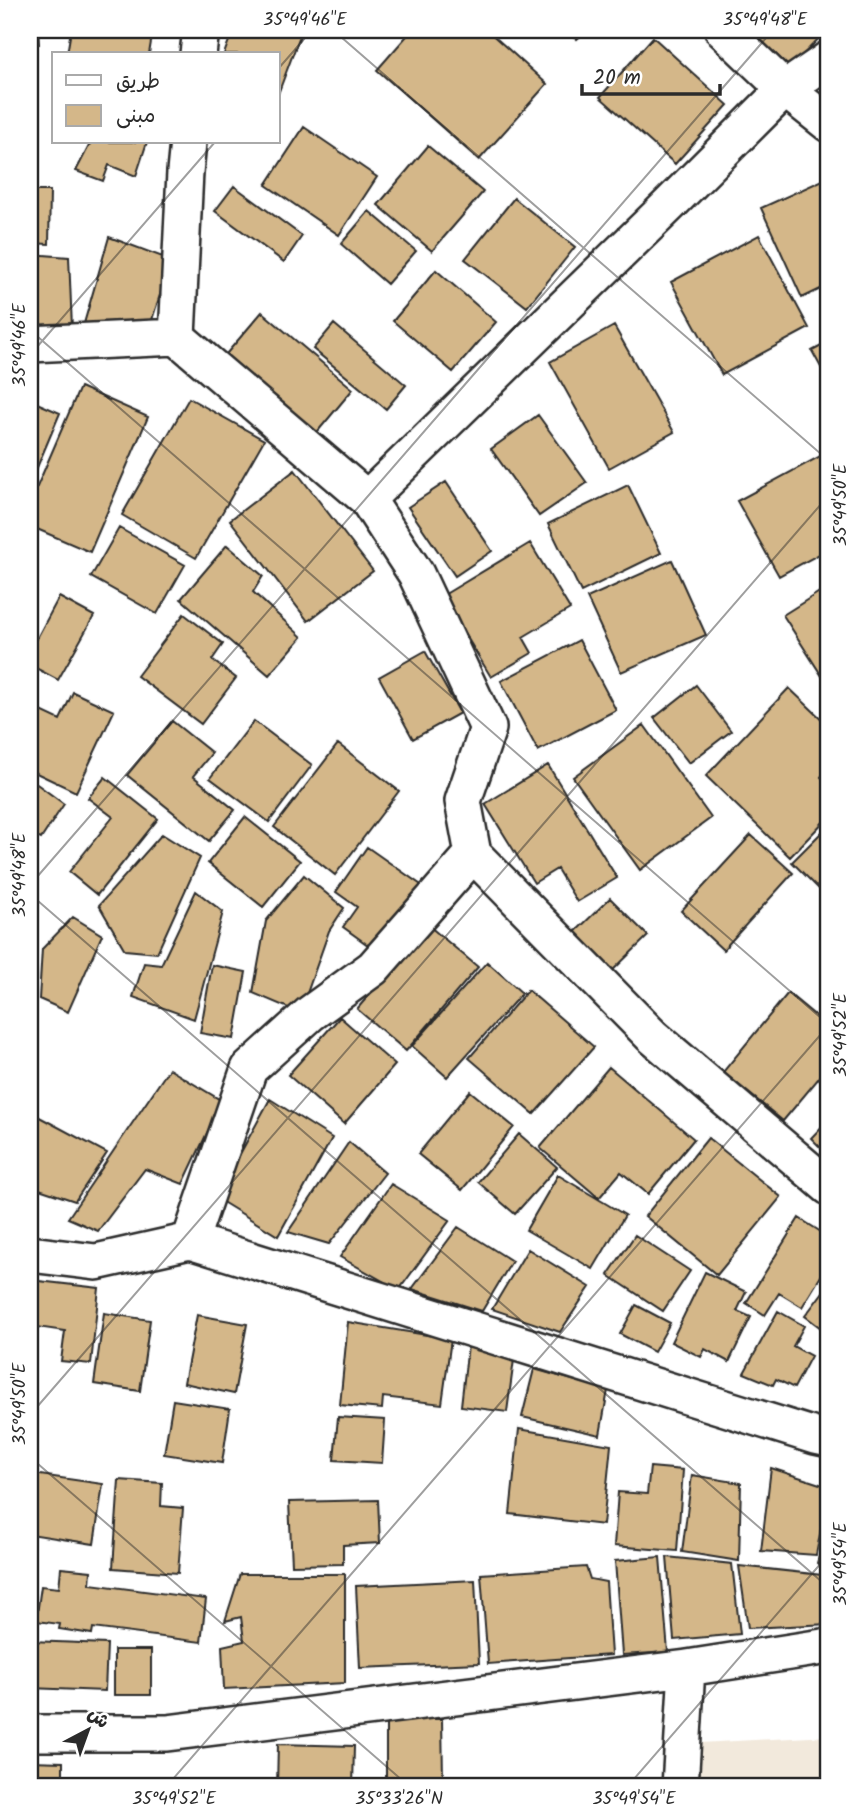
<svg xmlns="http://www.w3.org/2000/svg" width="859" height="1817" font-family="Kalam,'Playpen Sans Arabic',sans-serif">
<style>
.built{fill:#f2e9dc}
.building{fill:#d4b789;stroke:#2b2b2b;stroke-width:2}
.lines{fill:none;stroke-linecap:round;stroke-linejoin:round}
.street-casing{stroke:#2b2b2b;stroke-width:40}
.street{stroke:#fff;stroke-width:35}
.ticks{fill:none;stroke:#2b2b2b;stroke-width:2;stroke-opacity:0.45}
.neatline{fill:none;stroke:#2b2b2b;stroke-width:2.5}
.ticks-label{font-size:18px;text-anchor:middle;fill:#2b2b2b}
</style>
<rect width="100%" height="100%" fill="#fff"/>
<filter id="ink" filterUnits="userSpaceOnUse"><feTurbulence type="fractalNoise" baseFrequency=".0143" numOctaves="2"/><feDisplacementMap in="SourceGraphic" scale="14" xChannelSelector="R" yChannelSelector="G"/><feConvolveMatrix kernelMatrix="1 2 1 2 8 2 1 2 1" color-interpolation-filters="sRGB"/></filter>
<g filter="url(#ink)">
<!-- built -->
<path class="built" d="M829 1736V1787H682V1744Z"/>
<!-- building -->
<path class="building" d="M30 30H38L39 44H30Z
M71 30H153L149 54H67Z
M233 30H302L278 94V54H224Z
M412 30H487L547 84 479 160 377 70Z
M568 30H587L577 39Z
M751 30H827L790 68Z
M653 37 728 105 675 164 600 97Z
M30 62 38 131 30 132Z
M304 127 377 177 339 235 266 185Z
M91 142H147L136 176 109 165 103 181 76 171Z
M428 146 483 192 432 251 378 205Z
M825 179 829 189V285L802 298 761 208Z
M234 186 302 236 284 262 215 211Z
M30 191H50L49 244 30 243Z
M514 198 575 247 527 307 465 259Z
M369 211 416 251 387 284 341 244Z
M759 235 809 328 722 375 671 282Z
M109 237 171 260 151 323 83 327Z
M30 254 69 257 72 328 30 329Z
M436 270 496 322 453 372 393 321Z
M262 312 353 389 313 437 221 360Z
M334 324 406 385 386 409 313 349Z
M614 326 674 432 609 468 550 362Z
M829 342V382L812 351Z
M80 387 148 417 90 552 30 526V503Z
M189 398 264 440 196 558 122 515Z
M30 400 60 413 30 484Z
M538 415 587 483 539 516 491 449Z
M824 454 829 463V549L779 576 737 501Z
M295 470 373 571 308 621 230 520Z
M446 482 492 551 455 576 408 507Z
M628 485 661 553 581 592 548 524Z
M119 528 185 565 157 614 91 577Z
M530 543 570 609 523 637 532 653 491 677 442 596Z
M227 545 263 576 253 592 302 637 269 675 181 599Z
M672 560 706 635 621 672 587 598Z
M829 586V687L783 615Z
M59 597 94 616 58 680 30 665V651Z
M184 614 223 644 212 660 236 678 201 724 137 676Z
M579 640 616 710 538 751 501 681Z
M425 651 460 713 413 739 379 677Z
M696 685 731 731 689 763 654 718Z
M789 688 829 726V768L821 777 829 784V816L790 857 706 776Z
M73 692 114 711 76 792 30 770V724L37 709 60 720Z
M172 721 212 753 193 776 235 810 209 841 127 775Z
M254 721 312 765 269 822 210 778Z
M644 725 711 818 640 870 573 777Z
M338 744 399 791 335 875 274 827Z
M548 765 617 878 577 902 557 869 534 883 485 804Z
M105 777 158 819 97 895 69 872 113 817 88 798Z
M30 779 64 804 41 839 30 834Z
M245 817 300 861 263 907 208 863Z
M829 825V899L792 862Z
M162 834 200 858 157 953 125 950 99 905Z
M751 835 793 873 723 950 681 911Z
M367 847 424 887 379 953 343 927 357 907 336 892Z
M304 875 344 908 329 931 300 1013 253 993 266 921Z
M196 891 223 912 194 1019 133 997 144 963 161 965Z
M610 898 648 936 608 975 570 937Z
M73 917 102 935 68 1012 39 999 42 949Z
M429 926 478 967 406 1051 357 1009Z
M487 962 522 993 447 1077 412 1046Z
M212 965 246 972 234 1039 200 1033Z
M528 990 594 1047 534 1114 469 1058Z
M788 993 829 1027V1066L783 1121 723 1072Z
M340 1017 395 1065 344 1124 288 1075Z
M609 1067 694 1139 648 1194 621 1172 599 1198 540 1148Z
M169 1069 222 1101 183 1184 145 1169 98 1231 68 1218Z
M470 1091 514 1127 462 1190 418 1154Z
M270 1099 332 1138 278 1236 216 1198Z
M30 1112 107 1153 75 1201 30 1186Z
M829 1119V1156L811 1138Z
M519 1134 557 1167 515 1214 478 1182Z
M708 1138 781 1197 717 1275 645 1216Z
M349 1142 385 1173 329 1244 288 1232Z
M558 1175 625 1215 593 1269 526 1230Z
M391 1184 450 1220 399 1290 340 1257Z
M799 1218 829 1237V1263L802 1307 779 1293 765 1315 746 1303Z
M458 1227 512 1261 482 1311 412 1289Z
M635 1235 690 1271 663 1311 608 1275Z
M528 1249 590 1287 560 1332 492 1309Z
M705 1272 746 1292 737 1311 751 1317 729 1362 705 1349 701 1357 671 1342Z
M30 1280 99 1288 91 1364 61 1361 65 1331 30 1326Z
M829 1284V1334L805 1316Z
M636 1305 670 1323 654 1352 620 1334Z
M778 1311 804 1326 793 1346 811 1356 794 1388 776 1379 773 1385 744 1373Z
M104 1313 150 1320 140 1391 94 1384Z
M197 1315 247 1324 234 1394 184 1383Z
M348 1322 451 1339 442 1404 383 1397 382 1409 340 1405Z
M468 1345 515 1352 507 1412 461 1406Z
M534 1369 608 1390 600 1435 522 1417Z
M173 1400 230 1409 222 1463 164 1454Z
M338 1417 385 1420 382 1463 334 1460Z
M519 1429 611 1445 603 1525 510 1514Z
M650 1467 683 1470 677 1551 614 1546 618 1492 647 1494Z
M771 1468 829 1487 816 1555 761 1551Z
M33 1474 103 1484 94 1544 30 1534V1499Z
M692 1475 741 1483 739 1561 682 1552Z
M119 1480 162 1483 161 1506 183 1508 178 1573 113 1568Z
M378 1500 380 1543 343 1545V1564L292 1565 289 1502Z
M829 1523V1575L817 1563Z
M660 1557 668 1652 622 1655 615 1561Z
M667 1557 732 1564 740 1634 674 1640Z
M739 1566 822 1575 829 1624 748 1628Z
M586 1567 590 1579 606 1582 611 1655 488 1664 481 1574Z
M61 1568 91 1571 90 1584 206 1599 201 1642 93 1628 92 1634 59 1629 60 1624 36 1621 41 1586 59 1588Z
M240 1574H345V1683L224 1689 222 1646 244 1641 241 1617 225 1621Z
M475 1580 479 1663 360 1668 356 1586Z
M30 1641 107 1644 105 1691 30 1688Z
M114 1650H151V1695H114Z
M386 1719H442L443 1778H386Z
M278 1744 354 1746 353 1787H277Z
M30 1761 63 1762V1787H30Z"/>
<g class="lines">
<defs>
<path id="street" d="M723 30 785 89 829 124
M198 54 201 30
M177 337 185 172 188 142
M30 344 177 337 367 499 416 574 488 728 463 801 473 854 652 1036 829 1187
M367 499 669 205 785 89 829 59
M190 1241 249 1069 311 1013 373 968 473 854
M30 1254 96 1262 190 1241 815 1436 829 1439
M30 1733H167L687 1668 829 1646
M680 1787 687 1668"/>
</defs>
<!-- street casing -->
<use href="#street" class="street-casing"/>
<!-- street -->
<use href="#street" class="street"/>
</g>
</g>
<!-- ticks -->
<path class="ticks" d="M333 30 829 461M278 69 312 30M30 330 829 1025M30 355 215 142M30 885 773 30M30 894 829 1588M30 1415 829 495M30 1457 410 1787M166 1787 829 1025M627 1787 829 1554"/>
<!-- margin -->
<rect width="859" height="1817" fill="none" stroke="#fff" stroke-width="77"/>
<!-- legend -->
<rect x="52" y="52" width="228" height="91" fill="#ffffff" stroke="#aaaaaa" stroke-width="2"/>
<rect x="66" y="75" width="35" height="10" fill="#ffffff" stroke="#aaaaaa" stroke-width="2"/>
<text x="116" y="88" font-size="21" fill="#2b2b2b">طريق</text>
<rect x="66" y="105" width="35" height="21" fill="#d4b789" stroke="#aaaaaa" stroke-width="2"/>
<text x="116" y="122" font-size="21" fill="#2b2b2b">مبنى</text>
<!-- north arrow -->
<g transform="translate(88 1730) rotate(41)" stroke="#ffffff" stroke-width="5" paint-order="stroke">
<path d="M0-5L12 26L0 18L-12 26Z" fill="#2b2b2b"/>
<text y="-10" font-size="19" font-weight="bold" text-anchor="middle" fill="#2b2b2b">ش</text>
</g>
<!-- scale -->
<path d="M582 84v10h138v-10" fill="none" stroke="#2b2b2b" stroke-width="3.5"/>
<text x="593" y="84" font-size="21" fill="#2b2b2b" stroke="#ffffff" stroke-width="5" paint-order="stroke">20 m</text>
<rect x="38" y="38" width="782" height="1740" class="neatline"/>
<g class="ticks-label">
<text x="305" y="25">35°49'46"E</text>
<text x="765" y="25">35°49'48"E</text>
<text transform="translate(19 345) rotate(-90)" y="6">35°49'46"E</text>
<text transform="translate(840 505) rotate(-90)" y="6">35°49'50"E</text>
<text transform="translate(19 875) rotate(-90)" y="6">35°49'48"E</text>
<text transform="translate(840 1035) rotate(-90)" y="6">35°49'52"E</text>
<text transform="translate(19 1404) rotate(-90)" y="6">35°49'50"E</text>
<text transform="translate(840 1564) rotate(-90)" y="6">35°49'54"E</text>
<text x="174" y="1804">35°49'52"E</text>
<text x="399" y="1804">35°33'26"N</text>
<text x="634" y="1804">35°49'54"E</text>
</g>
</svg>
